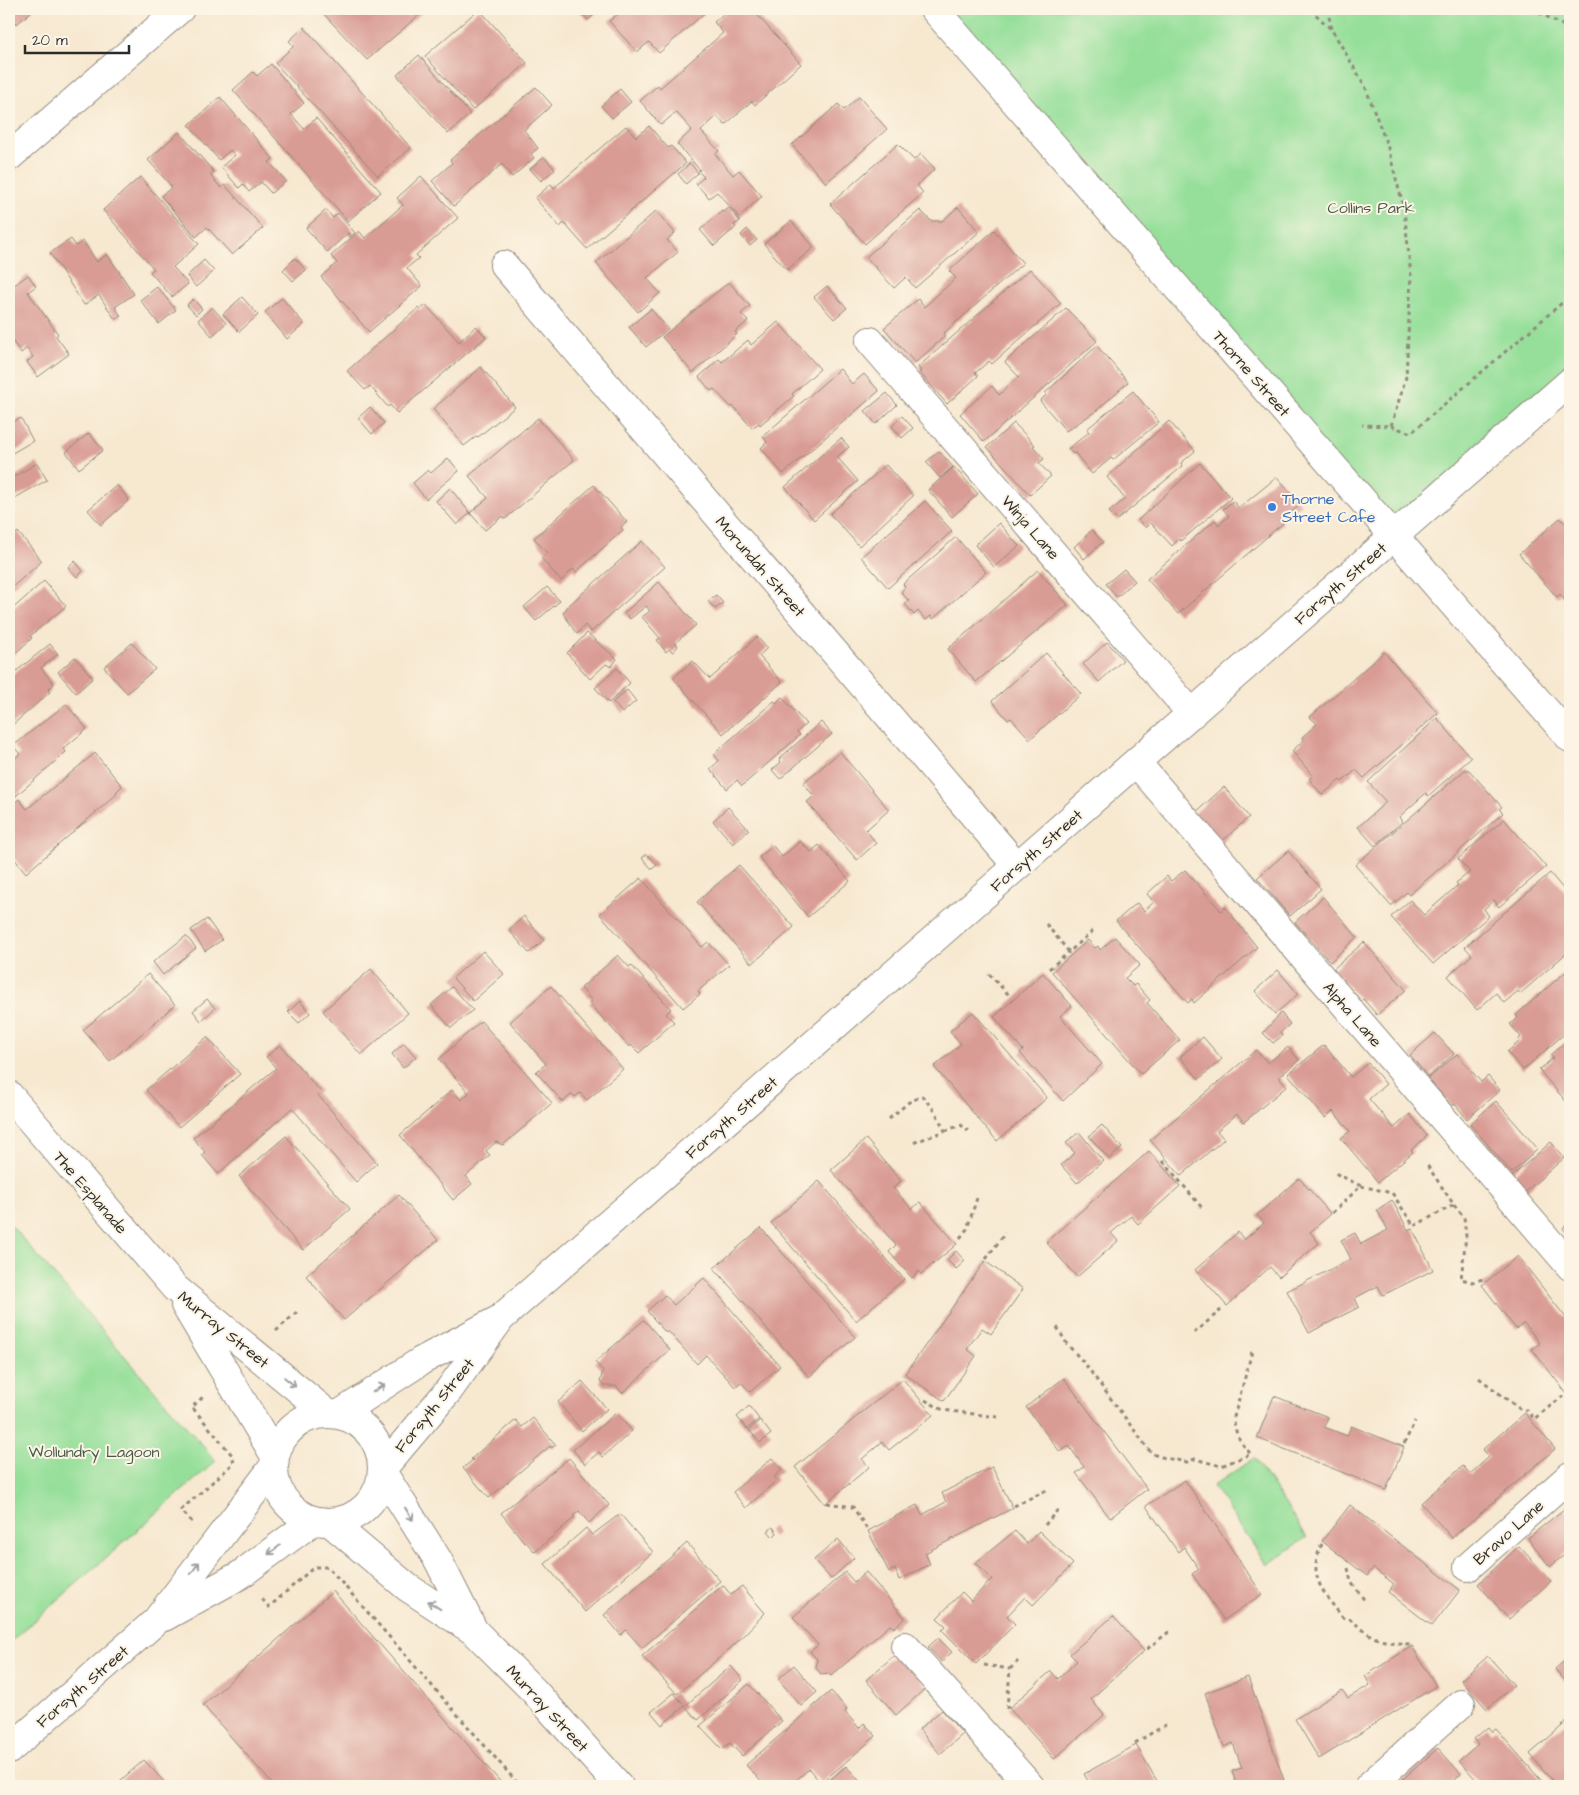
<svg xmlns="http://www.w3.org/2000/svg" width="1579" height="1795" font-family="'Architects Daughter',sans-serif">
<style>
.green{fill:#95df9a;stroke:#608562}
.building{fill:#d99c95}
.lines{fill:none;stroke-linecap:round;stroke-linejoin:round}
.minor-casing{stroke:#918a7e;stroke-width:30}
.path{stroke:#918a7e;stroke-width:3;stroke-dasharray:4 4;stroke-linecap:butt}
.minor{stroke:#fff;stroke-width:28}
.oneway{stroke:#a0a0a0}
.shop-dot{fill:#3f7fe0;stroke:#fcf5e5;stroke-width:2}
.labels{text-anchor:middle;stroke-width:4;stroke-linejoin:round;paint-order:stroke}
.park-label{font-size:16px;fill:#465847;stroke:#fcf5e5}
.street-label{font-size:16px;fill:#2b2b2b;stroke:#fcf5e5}
.shop-label{font-size:16px;fill:#366cbe;stroke:#fcf5e5;text-anchor:start}
</style>
<rect width="100%" height="100%" fill="#fcf5e5"/>
<filter id="ink" filterUnits="userSpaceOnUse"><feTurbulence type="fractalNoise" baseFrequency=".02" numOctaves="2"/><feDisplacementMap in="SourceGraphic" scale="10" xChannelSelector="R" yChannelSelector="G"/><feConvolveMatrix kernelMatrix="1 2 1 2 8 2 1 2 1" color-interpolation-filters="sRGB"/></filter>
<filter id="wash" filterUnits="userSpaceOnUse"><feTurbulence type="fractalNoise" baseFrequency=".0096" numOctaves="4" result="noise"/><feDisplacementMap in="SourceGraphic" scale="20" xChannelSelector="R" yChannelSelector="G"/><feGaussianBlur stdDeviation="1.12" result="paint"/><feColorMatrix in="noise" values="0 0 0 0 0 0 0 0 0 0 0 0 0 0 0 0 0 1.4 0 .05"/><feComposite in="paint" operator="in"/></filter>
<g filter="url(#wash)">
<rect width="100%" height="100%" fill="#f7e8d0"/>
<!-- green -->
<path class="green" d="M934 9H1570V382L1394 536Z
M9 1223 216 1461 9 1643Z
M1254 1458 1307 1537 1267 1565 1213 1486Z"/>
<g id="blocks">
<!-- building -->
<path class="building" d="M9 9H34L17 24 9 14Z
M319 9H426L367 60Z
M479 9 527 63 473 110 425 56Z
M577 9H601L588 20Z
M620 9H709L659 53 649 42 637 52 609 21 622 11Z
M729 9H752L801 64 755 105 752 101 725 125 717 116 701 131 719 151 715 154 733 175 739 170 762 196 739 217 717 192 709 198 696 184 704 177 698 171 700 170 677 144 692 130 676 112 661 125 640 101 658 85 660 88 723 33 714 22Z
M304 27 411 148 378 176 275 63 294 46 289 41Z
M419 55 470 114 448 134 397 75Z
M271 64 304 103 291 114 304 129 316 118 381 192 348 221 233 90 253 72 257 76Z
M536 87 552 105 524 130 538 148 531 154 534 158 512 177 502 164 454 206 432 181 452 163 450 160Z
M620 89 631 102 612 118 601 106Z
M220 97 273 159 269 162 286 181 271 193 261 182 249 192 243 184 239 188 221 167 235 155 230 150 219 160 189 125Z
M859 97 887 129 826 183 792 145 838 104 844 110Z
M626 126 636 137 649 126 668 148 671 146 686 163 587 249 564 223 560 227 535 198 551 184 554 188Z
M179 132 214 172 210 175 221 188 225 185 263 228 232 255 207 227 196 237 161 196 172 187 148 160Z
M898 144 914 160 921 154 935 169 917 185 923 193 865 244 830 204Z
M544 157 555 169 541 181 530 169Z
M690 163 698 173 686 184 678 174Z
M421 176 458 218 416 255 419 258 407 268 422 286 369 332 321 277 337 263 331 256 359 231 365 238 403 205 397 198Z
M140 177 199 244 173 267 188 284 172 297 150 272 154 269 103 210Z
M958 207 979 232 915 288 906 277 894 288 866 257 920 210 931 221H942Z
M729 208 740 221 734 225 736 227 714 246 700 230 722 211 723 212Z
M326 210 333 218 338 213 355 233 350 237 348 233 327 252 306 228Z
M656 211 675 233 667 240 678 252 647 278 660 293 638 312 596 263Z
M791 221 814 247 787 270 764 244Z
M747 229 757 240 750 246 741 235Z
M994 230 1023 263 943 334 945 336 915 363 884 328 918 299 924 307 956 278 949 271Z
M71 239 76 246 83 241 97 262 107 254 134 294 115 307 121 316 115 319 99 295 84 305 50 253Z
M295 258 306 270 293 281 283 270Z
M204 260 214 271 196 287 187 276Z
M1030 269 1061 303 992 364 989 361 975 373 978 376 947 404 919 372 921 371 918 367Z
M28 275 36 286 28 292 58 334 56 336 69 354 38 377 27 362 33 357 27 348 21 353 9 336V289Z
M729 282 750 306 741 314 748 321 735 332 737 334 693 373 662 337Z
M827 286 847 308 834 319 814 297Z
M157 287 176 310 159 324 140 300Z
M242 297 258 315 239 332 223 314Z
M282 298 304 324 287 339 265 312Z
M193 299 202 309 196 315 187 305Z
M426 305 459 342 476 326 486 337 397 413 390 405 388 407 370 386 365 390 347 371 418 308 420 310Z
M212 307 226 323 212 336 198 320Z
M1066 308 1097 341 984 442 960 414 992 386 999 395 1019 377 1005 362Z
M651 309 668 329 646 347 629 327Z
M778 322 820 369 792 394 794 396 760 425 759 423 752 428 733 406 731 407 714 389 711 391 699 377 719 359 722 362 748 340 751 345Z
M1097 346 1128 382 1096 411 1066 431 1040 401 1047 394 1045 393Z
M481 367 515 407 478 437 477 436 464 446 433 409Z
M840 369 852 384 864 374 879 391 783 474 761 448 767 442 763 436Z
M1133 391 1159 422 1113 460 1111 458 1092 474 1075 453 1073 454 1068 449 1089 432 1087 429Z
M887 393 897 405 876 424 865 411Z
M370 407 384 423 372 434 358 418Z
M902 416 913 428 902 438 892 426Z
M21 418 33 441 9 455V424Z
M538 418 574 460 505 519 503 516 485 530 470 513 488 498 469 476Z
M1169 421 1195 451 1181 463 1183 466 1117 520 1109 512 1125 499 1107 477Z
M1014 423 1035 445 1033 446 1044 459 1039 463 1051 476 1030 495 987 447Z
M89 433 103 450 79 469 66 452Z
M841 438 849 447 837 457 858 481 814 520 785 487Z
M939 451 953 467 940 478 926 462Z
M448 458 459 471 426 499 413 483 428 470 431 473Z
M37 463 47 480 13 499 9 492V480Z
M1200 463 1231 498 1181 541 1179 539 1172 546 1151 523 1146 528 1138 520Z
M886 465 913 496 859 546 830 514Z
M954 467 978 494 952 517 928 490Z
M1277 477 1301 504 1281 521 1283 523 1178 614 1147 579 1215 520 1219 525 1229 516 1223 509 1233 501 1239 508Z
M117 485 129 500 101 525 88 510Z
M594 485 627 522 621 527 623 530 576 572 573 569 561 581 541 558 547 553 534 538Z
M450 488 470 513 457 525 436 501Z
M925 501 952 531 888 588 861 557Z
M1560 518 1566 524 1570 520V606L1560 594 1557 597 1519 554Z
M999 523 1019 546 994 567 975 545Z
M1092 530 1103 542 1084 559 1074 547Z
M18 532 42 561 9 590V540Z
M956 537 986 572 933 619 931 616 926 620 918 611 914 615 905 604 909 601 901 592 905 587 903 584Z
M642 541 665 567 591 632 585 625 577 634 563 613 569 605Z
M75 561 83 571 77 577 68 567Z
M1124 569 1135 581 1117 597 1106 584Z
M1038 570 1068 605 976 682 948 649Z
M44 581 66 606 30 636 32 638 9 659V612Z
M659 582 696 625 675 643 678 646 673 652 669 649 666 652 657 640 660 638 642 617 650 611 646 606 630 619 624 613Z
M547 587 560 601 536 621 524 607Z
M716 595 723 603 715 609 708 601Z
M587 633 617 659 611 667 606 664 590 679 567 653Z
M757 637 767 648 759 656 782 682 723 734 673 678 693 661 710 679Z
M1107 642 1123 660 1099 682 1083 664Z
M132 643 155 669 127 693 104 667Z
M50 644 58 654 41 668 54 684 48 690 50 692 9 728V677Z
M1384 652 1438 713 1364 778 1356 770 1342 782 1340 780 1322 795 1309 779 1313 776 1292 751 1304 740 1302 737 1317 724 1310 717Z
M1046 653 1081 694 1030 739 1011 718 1008 720 992 701Z
M75 657 93 678 76 693 58 672Z
M617 668 630 683 609 703 595 688Z
M627 690 636 701 622 713 613 702Z
M782 697 806 724 797 732 800 735 742 786 737 780 727 789 710 769 719 761 714 754 774 701 776 703Z
M66 704 87 729 63 749 66 752 9 802V755L13 760 20 754 13 746Z
M1437 718 1471 758 1428 796 1426 793 1399 817 1402 822 1375 846 1358 827 1386 802 1368 782Z
M821 722 832 734 780 779 772 770 781 762 779 759Z
M840 752 889 810 866 830 876 843 857 860 807 802 814 796 803 783Z
M95 753 122 786 116 792 117 794 26 873 9 852V808L19 799 27 809Z
M1465 770H1469L1502 807 1499 809 1503 813 1409 895 1407 892 1391 906 1355 865Z
M1224 787 1249 817 1219 844 1194 814Z
M728 807 749 830 733 844 713 821Z
M1504 819 1546 867 1499 907 1494 900 1484 909 1489 916 1433 964 1391 917 1410 900 1424 915 1458 885 1456 883 1470 872 1458 859Z
M800 841 811 852 819 845 850 881 808 917 759 857 773 846 782 857Z
M1288 851 1321 889 1290 916 1257 878Z
M647 854 657 865 652 869 642 858Z
M739 865 794 927 752 964 697 902Z
M1185 870 1221 911 1225 907 1257 947 1194 1003 1192 999 1188 1003 1116 921 1137 903 1144 911 1154 902 1147 894 1167 876 1171 881Z
M1550 873 1570 897V950L1520 994 1518 991 1504 1003 1496 993 1477 1010 1448 976 1472 955 1465 947Z
M641 878 702 947 708 942 729 965 698 991 700 994 683 1008 600 914Z
M1323 897 1357 937 1330 962 1295 922Z
M524 916 544 940 529 953 509 930Z
M207 919 222 940 205 951 191 930Z
M186 936 196 948 163 975 153 962Z
M1115 937 1140 965 1125 978 1133 986 1136 984 1150 1000 1147 1003 1180 1040 1141 1074 1052 972 1088 940 1095 948 1098 946 1100 950Z
M1364 942 1406 990 1377 1015 1363 999 1361 1001 1333 969Z
M483 951 504 974 473 1001 453 978Z
M618 955 629 967 631 965 671 1009 666 1014 674 1022 639 1053 631 1045 629 1047 589 1003 592 1001 581 988Z
M1570 968V1029L1523 1070 1507 1052 1520 1041 1519 1039 1521 1037 1510 1024 1518 1018 1516 1015Z
M371 969 408 1013 361 1055 323 1011Z
M1278 970 1298 994 1275 1014 1255 991Z
M1043 973 1072 1006 1060 1016 1102 1064 1063 1101 1020 1053 1023 1050 994 1017Z
M148 974 175 1005 110 1061 83 1030Z
M551 986 623 1069 587 1100 580 1093 575 1097 572 1094 563 1102 536 1072 546 1064 510 1022Z
M452 987 473 1010 451 1028 431 1005Z
M207 999 215 1008 201 1021 193 1011Z
M300 1001 310 1013 299 1023 288 1012Z
M973 1012 1047 1098 997 1141 934 1067 961 1044 950 1031Z
M1281 1013 1290 1024 1280 1033 1282 1036 1273 1043 1263 1033Z
M481 1021 552 1103 503 1145 496 1142 486 1151 490 1155 466 1176 472 1184 453 1200 400 1135 452 1090 461 1100 469 1093 439 1059Z
M1435 1033 1454 1054 1428 1077 1410 1055Z
M207 1037 240 1074 179 1127 146 1090Z
M1203 1037 1222 1059 1199 1079 1180 1057Z
M1570 1038V1106L1539 1070 1553 1058 1550 1055Z
M404 1043 416 1057 403 1068 392 1054Z
M280 1045 320 1091 317 1094 377 1163 356 1182 292 1108 218 1174 202 1155 205 1152 193 1138 276 1068 266 1057Z
M1324 1045 1351 1077 1368 1063 1386 1084 1369 1099 1394 1128 1410 1114 1427 1136 1411 1150 1413 1152 1378 1182 1341 1138 1350 1131 1333 1111 1325 1118 1288 1074Z
M1288 1047 1299 1060 1279 1077 1287 1086 1244 1122 1237 1114 1217 1131 1224 1139 1181 1176 1150 1140 1256 1050 1268 1063Z
M1457 1054 1481 1082 1488 1076 1500 1090 1467 1119 1455 1104 1452 1106 1428 1079Z
M1496 1101 1538 1149 1512 1173 1470 1124Z
M1102 1125 1122 1148 1109 1159 1089 1136Z
M1079 1132 1103 1161 1077 1183 1061 1165 1075 1153 1066 1143Z
M286 1136 350 1209 303 1250 239 1176Z
M866 1139 901 1181 893 1188 912 1209 920 1202 957 1244 921 1274 919 1271 912 1278 889 1252 896 1245 831 1170Z
M1551 1142 1564 1158 1524 1193 1510 1178Z
M1149 1151 1180 1186 1138 1224 1131 1216 1111 1233 1118 1241 1077 1277 1046 1242Z
M1299 1178 1331 1214 1310 1232 1319 1243 1279 1277 1270 1267 1227 1306 1195 1270 1238 1232 1244 1240 1264 1223 1257 1215Z
M819 1181 904 1279 856 1321 771 1223Z
M399 1195 438 1240 344 1320 306 1276Z
M1392 1200 1408 1230 1412 1228 1433 1270 1383 1295 1378 1286 1355 1298 1359 1307 1309 1333 1287 1291 1351 1259 1341 1240 1355 1233 1361 1244 1388 1230 1377 1210Z
M1570 1222V1237L1563 1228Z
M761 1228 855 1337 809 1377 714 1268Z
M956 1251 965 1261 956 1269 947 1260Z
M1518 1256 1570 1323V1391L1567 1394 1532 1349 1540 1343 1524 1323 1516 1329 1482 1285Z
M985 1261 1023 1289 991 1334 982 1328 967 1349 976 1356 944 1401 905 1374Z
M704 1278 780 1366 750 1392 741 1382 735 1387 706 1355 697 1364 668 1331 666 1333 647 1311 665 1295 674 1305Z
M644 1320 670 1350 622 1393 616 1386H604L600 1382 603 1371 595 1362Z
M1064 1378 1147 1489 1110 1518 1076 1473 1084 1467 1069 1446 1060 1452 1026 1407Z
M903 1379 933 1415 889 1450 882 1442 862 1459 869 1467 825 1504 795 1467Z
M582 1381 607 1409 582 1431 558 1402Z
M1274 1396 1328 1417 1324 1427 1347 1436 1351 1426 1404 1447 1386 1490 1257 1438Z
M749 1406 759 1419 747 1429 737 1417Z
M616 1413 632 1431 603 1457 599 1452 585 1464 573 1450Z
M1525 1413 1555 1449 1452 1538 1421 1503 1463 1466 1470 1474 1489 1457 1482 1450Z
M533 1418 556 1445 551 1448 550 1446 489 1498 463 1468 473 1460 471 1459 516 1420 522 1427Z
M760 1420 771 1434 760 1443 749 1430Z
M569 1458 609 1505 589 1523 579 1511 573 1516 575 1517 535 1552 526 1542 525 1543 501 1513Z
M772 1458 782 1470 774 1477 777 1480 746 1508 733 1492Z
M992 1467 1013 1508 925 1553 930 1564 899 1580 895 1569 889 1572 868 1531 917 1505 922 1515 946 1502 942 1493Z
M1185 1480 1262 1594 1224 1620 1192 1574 1199 1569 1184 1547 1178 1552 1146 1506Z
M1350 1505 1460 1590 1432 1626 1388 1592 1394 1584 1373 1568 1367 1576 1322 1541Z
M1564 1509 1570 1517V1550L1550 1567 1528 1538Z
M620 1514 653 1552 585 1612 545 1564 586 1528 592 1535Z
M773 1527 777 1533 773 1537 768 1531Z
M1015 1531 1027 1544 1039 1531 1073 1564 1033 1605 1025 1597 1007 1616 1015 1624 976 1664 942 1630 946 1626 937 1618 962 1592 971 1601 992 1579 975 1563Z
M838 1539 854 1558 831 1579 814 1560Z
M687 1543 720 1581 642 1648 626 1630 621 1635 604 1615Z
M1519 1546 1551 1581 1509 1619 1478 1584Z
M845 1572 854 1582 866 1572 905 1618 894 1628 890 1625 831 1676 829 1673 821 1674 816 1668 817 1659 810 1652 818 1645 793 1617Z
M723 1585 731 1595 742 1586 765 1613 734 1645 677 1694 642 1656Z
M333 1591 504 1786H274L203 1705Z
M1113 1616 1144 1651 1091 1699 1104 1715 1054 1759 1009 1708 1051 1671 1058 1679 1077 1661 1070 1654Z
M938 1638 952 1652 942 1662 928 1647Z
M1412 1646 1436 1686 1319 1759 1295 1719 1342 1690 1348 1698 1370 1685 1365 1676Z
M897 1653 927 1687 896 1715 866 1680Z
M1488 1656 1514 1685 1487 1709 1461 1680Z
M1570 1656V1687L1555 1669Z
M794 1665 817 1692 801 1706 778 1679Z
M731 1666 743 1680 698 1720 685 1706Z
M1248 1677 1286 1786H1237L1232 1771 1242 1768 1233 1743 1224 1747 1205 1693Z
M749 1684 782 1721 742 1756 730 1743 722 1749 700 1726Z
M831 1691 847 1709 845 1712 859 1728 864 1723 876 1736 821 1783 809 1769 789 1786H782L780 1784 777 1786H765L746 1765Z
M674 1693 685 1706 662 1725 651 1712Z
M942 1710 963 1734 940 1754 919 1729Z
M1570 1719V1786H1557L1530 1754Z
M1488 1727 1492 1732 1496 1729 1546 1786H1482L1459 1761 1478 1744 1474 1739Z
M1136 1745 1160 1786H1091L1084 1774Z
M1438 1748 1461 1774 1447 1786H1395Z
M144 1760 168 1786H114Z
M846 1766 864 1786H823Z"/>
</g>
</g>
<g filter="url(#ink)">
<use href="#blocks" fill-opacity="0" stroke="#918a7e" stroke-width="1"/>
<g class="lines">
<defs>
<path id="minor" d="M934 9 1570 738
M9 157 180 9
M504 265 1017 866
M870 341 1192 714
M1136 762 1570 1266
M9 1095 175 1288 327 1413
M185 1305 275 1456
M274 1468a54 54 0 1 1 108 0a54 54 0 1 1-108 0Z
M338 1415 421 1361 496 1321
M383 1468 449 1390 501 1318 1570 382
M383 1473 438 1560 474 1631
M331 1523 407 1587 475 1632 534 1691 619 1786
M1468 1567 1570 1476
M164 1617 240 1575 313 1521
M905 1646 1030 1786
M9 1750 156 1621 274 1466
M1369 1786 1461 1704"/>
</defs>
<!-- minor casing -->
<use href="#minor" class="minor-casing"/>
<!-- path -->
<path class="path" d="M1310 9 1332 30 1365 86 1388 148 1404 209 1411 276 1406 377 1391 426 1362 425
M1327 9 1332 29
M1532 9 1570 29
M1391 426 1411 433 1570 296
M1046 924 1069 952 1095 929
M1049 969 1069 952
M989 974 1010 996
M889 1119 909 1102 922 1096 935 1111 945 1131 913 1143
M945 1131 961 1125 968 1131
M1163 1161 1203 1209
M1361 1186 1392 1193 1414 1226 1454 1205 1427 1165
M1454 1205 1464 1217 1466 1236 1461 1279 1473 1282 1483 1279
M1332 1213 1361 1186 1333 1172
M960 1238 967 1229 977 1198
M986 1259 1005 1233
M1057 1327 1067 1344 1085 1364 1152 1454 1165 1458 1187 1462 1195 1459 1221 1466 1251 1454C1240 1443 1234 1432 1234 1417L1253 1348
M276 1331 298 1311
M1194 1333 1221 1310
M1479 1378 1521 1410H1527L1534 1419 1563 1396
M925 1400 943 1410 998 1417
M1404 1444 1415 1421
M827 1503 853 1507 867 1529
M1014 1506 1047 1490
M192 1522 181 1510 234 1463 232 1455 192 1407 203 1397
M1045 1525 1060 1507
M1322 1544C1305 1578 1327 1596 1346 1622
M1348 1568 1351 1582 1365 1601
M262 1599 269 1607 314 1567H328L520 1786
M1349 1618C1374 1640 1378 1642 1411 1644
M1147 1649 1170 1631
M984 1665 1010 1669
M1007 1709 1010 1669 1018 1661
M1135 1743 1167 1724"/>
<!-- minor -->
<use href="#minor" class="minor"/>
</g>
<!-- one-way arrows -->
<defs><path id="oneway-shaft" d="M-6 0H5M1.5-3L5.5 0L1.5 3" fill="none" stroke-width="1.6" stroke-linecap="round" stroke-linejoin="round" transform="scale(1.25)"/></defs>
<g class="oneway">
<use href="#oneway-shaft" transform="translate(290 1382) rotate(40)"/>
<use href="#oneway-shaft" transform="translate(379 1388) rotate(-33)"/>
<use href="#oneway-shaft" transform="translate(409 1514) rotate(58)"/>
<use href="#oneway-shaft" transform="translate(274 1550) rotate(143)"/>
<use href="#oneway-shaft" transform="translate(195 1568) rotate(-54)"/>
<use href="#oneway-shaft" transform="translate(434 1605) rotate(-147)"/>
</g>
</g>
<!-- markers -->
<circle class="shop-dot" cx="1272" cy="507" r="5"/>
<g class="labels">
<!-- park labels -->
<g class="park-label">
<text x="1371" y="213">Collins Park</text>
<text x="94" y="1457">Wollundry Lagoon</text>
</g>
<!-- street labels -->
<g class="street-label">
<text transform="translate(1252 373) rotate(49)" y="6">Thorne Street</text>
<text transform="translate(1031 527) rotate(49)" y="6">Winja Lane</text>
<text transform="translate(761 566) rotate(49)" y="6">Morundah Street</text>
<text transform="translate(1340 583) rotate(-41)" y="6">Forsyth Street</text>
<text transform="translate(1036 850) rotate(-41)" y="6">Forsyth Street</text>
<text transform="translate(1353 1014) rotate(49)" y="6">Alpha Lane</text>
<text transform="translate(731 1117) rotate(-41)" y="6">Forsyth Street</text>
<text transform="translate(91 1192) rotate(49)" y="6">The Esplanade</text>
<text transform="translate(224 1329) rotate(39)" y="6">Murray Street</text>
<text transform="translate(434 1405) rotate(-51)" y="6">Forsyth Street</text>
<text transform="translate(1508 1532) rotate(-42)" y="6">Bravo Lane</text>
<text transform="translate(82 1686) rotate(-41)" y="6">Forsyth Street</text>
<text transform="translate(548 1708) rotate(47)" y="6">Murray Street</text>
</g>
<!-- shop labels -->
<g class="shop-label">
<text x="1282" y="504">Thorne<tspan x="1282" dy="18">Street Cafe</tspan></text>
</g>
</g>
<!-- margin -->
<rect width="1579" height="1795" fill="none" stroke="#fcf5e5" stroke-width="30"/>
<!-- scale -->
<path d="M25 45v8h104v-8" fill="none" stroke="#2b2b2b" stroke-width="2.5"/>
<text x="32" y="45" font-size="15" fill="#2b2b2b" stroke="#fcf5e5" stroke-width="4" paint-order="stroke">20 m</text>
</svg>
